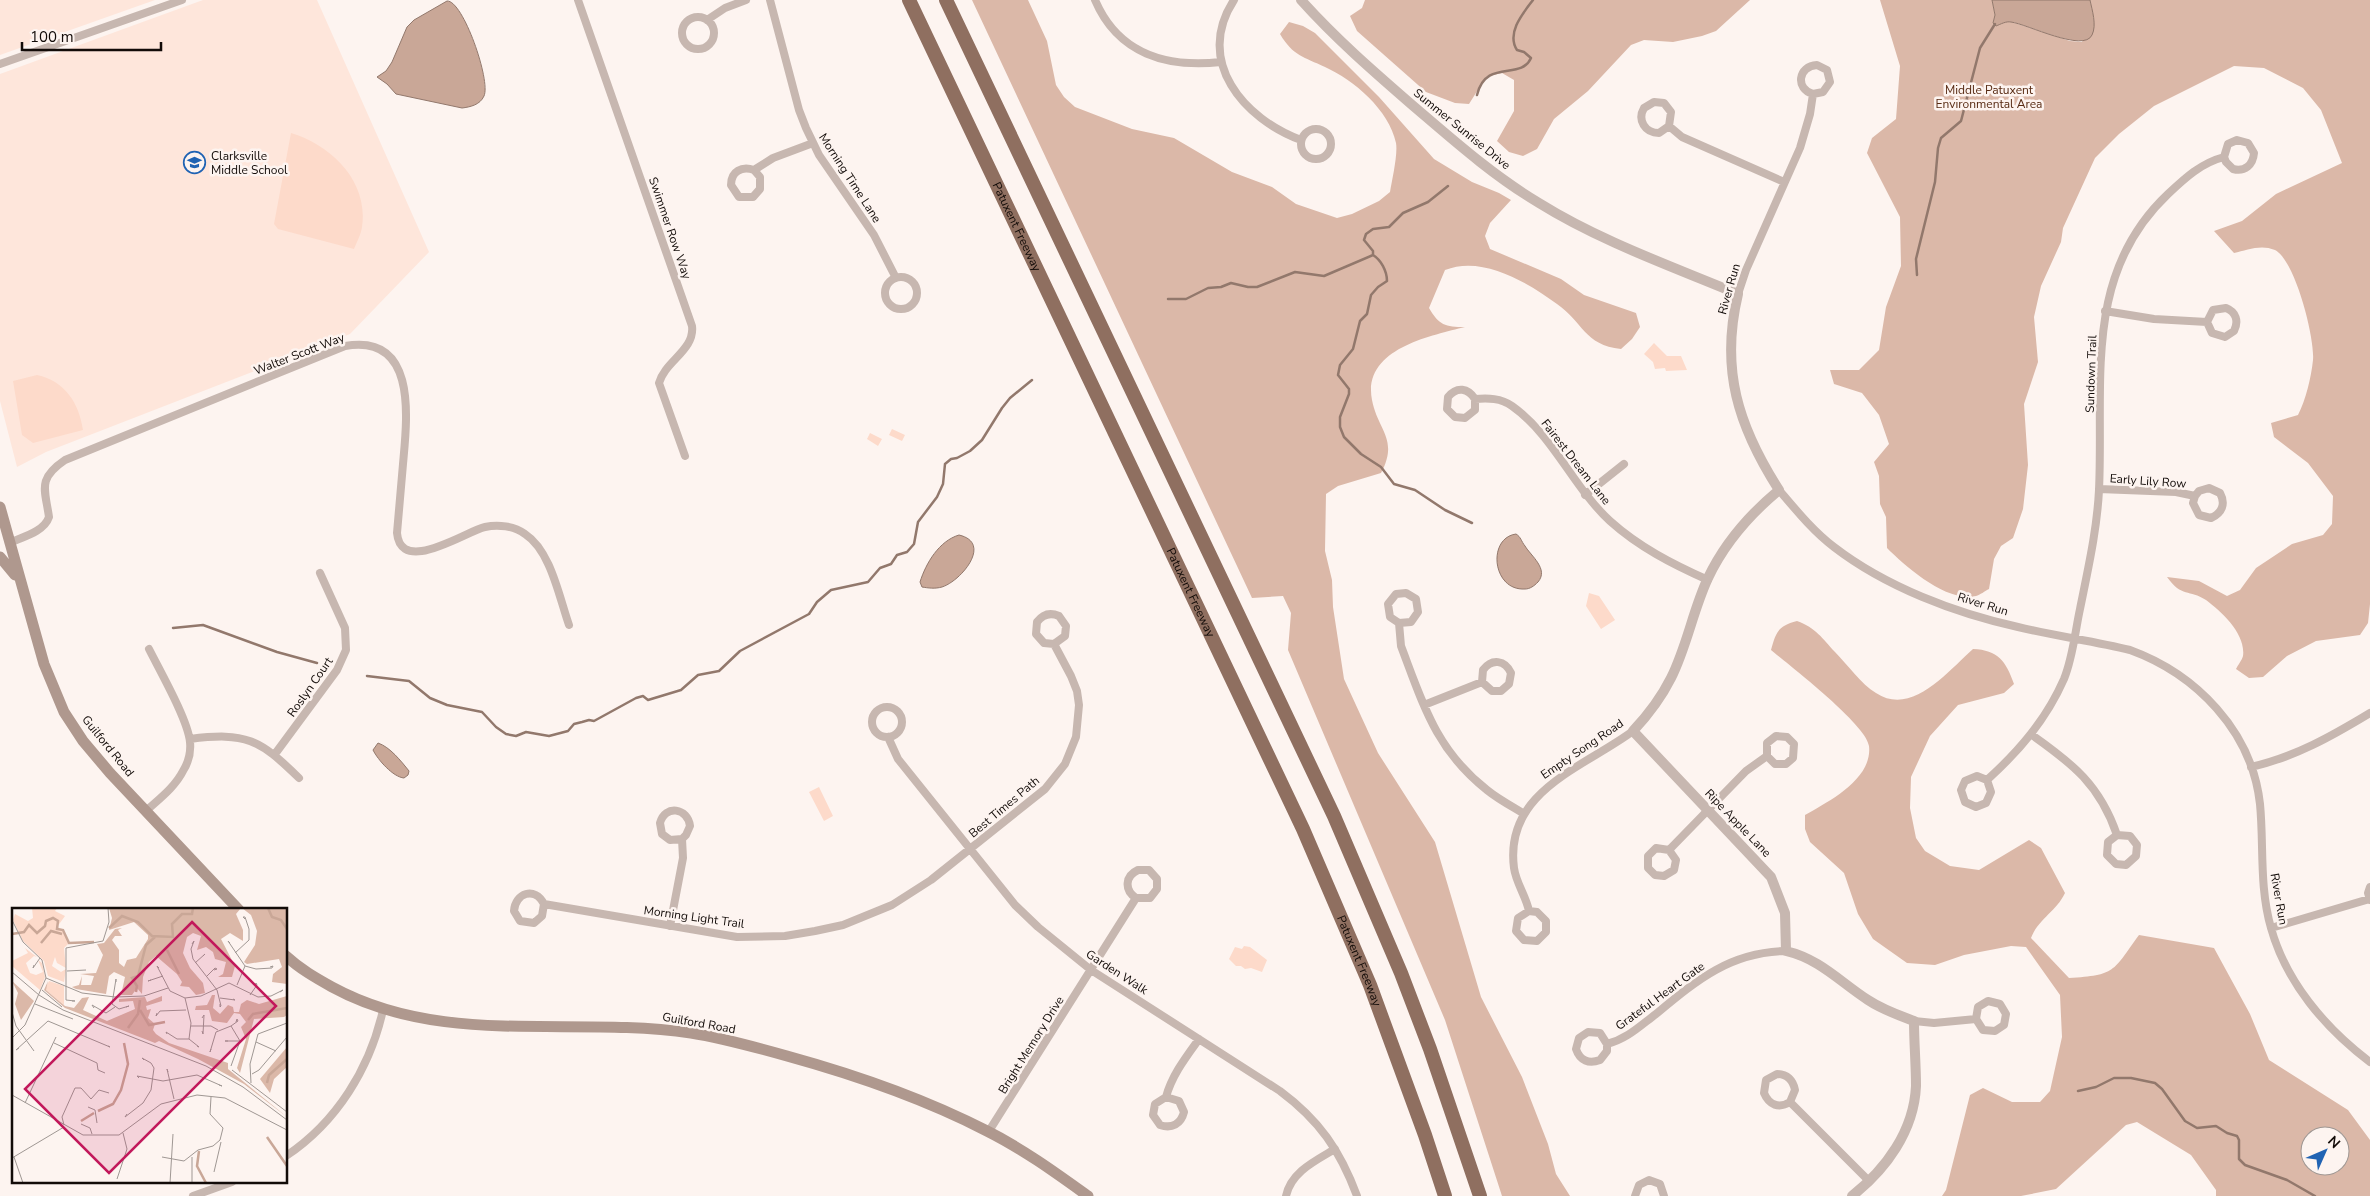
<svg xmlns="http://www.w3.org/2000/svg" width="2370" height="1196" font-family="'Nunito Sans',sans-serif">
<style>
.built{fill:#fee6db}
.green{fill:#fddaca}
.forest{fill:#dbb8a8;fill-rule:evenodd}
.water{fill:#c9a797;stroke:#92786c}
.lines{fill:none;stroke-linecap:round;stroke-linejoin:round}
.stream{stroke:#92786c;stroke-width:2.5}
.minor{stroke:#c7b7b0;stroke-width:8}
.tertiary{stroke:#c7b7b0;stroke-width:10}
.secondary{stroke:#af988e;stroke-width:11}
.motorway{stroke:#8f6f60;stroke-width:14}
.labels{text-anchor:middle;stroke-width:5;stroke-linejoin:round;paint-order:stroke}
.park-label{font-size:12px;fill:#572a12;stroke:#fdf4f0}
.street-label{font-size:12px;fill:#120b08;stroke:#fdf4f0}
.poi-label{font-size:12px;fill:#120b08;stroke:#fdf4f0;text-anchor:start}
.inset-river{fill:none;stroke:#c9a797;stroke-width:2.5}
.inset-road{fill:none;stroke:#9f9793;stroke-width:1}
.view{fill:#c2185b;fill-opacity:0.15;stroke:#c2185b;stroke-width:2.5}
.inset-edge{fill:none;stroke:#120b08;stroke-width:2.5}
</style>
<rect width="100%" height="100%" fill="#fdf4f0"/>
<!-- built -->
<path class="built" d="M0 0H155L0 55Z
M203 0H317L429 252 350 334 46 452 17 467 0 401V74Z"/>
<!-- green -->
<path class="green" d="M291 133C331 145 369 181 362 227 361 234 357 242 354 249L278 229 274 224Z
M1654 343 1667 356H1681L1687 370 1666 371 1665 368 1655 369 1653 362 1644 354Z
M37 375C65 381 79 403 83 430L33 443 22 435 13 381Z
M892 429 905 435 902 441 889 435Z
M870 433 882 439 878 446 867 439Z
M1589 593 1599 596 1615 620 1601 629 1586 606Z
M819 787 833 816 824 821 809 792Z
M1244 946 1250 947 1267 960 1262 972 1251 968 1245 969 1241 966H1236L1229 959 1235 947 1242 949Z"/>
<!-- forest -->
<path class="forest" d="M972 0H1028L1047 41 1056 85 1064 97 1075 107 1132 129 1174 138 1232 172 1272 187 1296 204 1337 218 1352 214 1379 201 1390 192C1392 180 1398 154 1396 143 1389 110 1354 80 1325 67 1304 57 1293 56 1280 34L1289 22 1303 26 1315 33 1379 97 1434 159 1472 182 1499 193 1511 200 1490 223 1485 236 1490 249 1561 279 1584 295 1636 313 1640 327 1632 339 1621 349C1584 345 1583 322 1557 304 1527 282 1482 255 1445 270L1429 308C1439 325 1445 327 1465 327 1430 336 1362 349 1372 400 1378 431 1399 439 1381 473L1338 486 1326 494 1325 551 1332 580 1333 607 1344 679 1378 753 1435 842 1481 997 1522 1077 1548 1144 1556 1174 1570 1196H1502L1445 1020 1288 650 1291 613 1283 596 1252 598Z
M1365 0H1750L1716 31 1702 36 1673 42 1644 40 1631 45 1588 91 1554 119 1537 149 1523 156 1509 152 1497 141 1514 111V80L1502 73 1486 77 1469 104 1455 103 1426 92 1357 31 1350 16 1362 8Z
M1880 0H1992L1995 15 1993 23 1996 25 2009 21 2070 41 2082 42 2094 22 2090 0H2370V604L2368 623 2360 635 2316 641 2287 656 2263 677 2249 678 2236 669C2238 665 2242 660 2243 656 2246 634 2222 612 2206 600 2189 589 2182 598 2167 577L2199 581 2227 596 2240 590 2256 568 2292 544 2323 535 2332 524 2333 496 2308 463 2274 437 2271 423 2298 415C2306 399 2311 378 2313 360 2315 338 2295 260 2275 250 2261 244 2247 250 2234 253L2214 231 2242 221 2276 194 2342 163 2321 110 2303 88 2264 68 2234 66 2154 106 2119 134 2095 158 2063 228 2061 242 2041 286 2034 317 2038 362 2024 404 2028 465 2023 509 2013 538 2001 546 1994 559 1989 589C1985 591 1980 595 1976 596 1947 603 1906 567 1887 548L1886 517 1880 504 1879 476 1874 462 1889 444 1879 415 1862 393 1834 384 1830 370H1859L1879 350 1886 307 1901 266 1900 217 1867 153 1872 138 1896 119 1900 66Z
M1797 621C1816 628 1822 638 1835 652 1848 665 1861 684 1876 693 1912 717 1948 671 1973 649 1998 650 2006 661 2014 684L2004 693 1958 705 1930 736 1911 777 1910 808 1916 838 1925 851 1950 866 1979 870 2029 840 2041 848 2065 893C2056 912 2039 918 2031 938L2069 978C2116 975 2112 972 2139 935L2214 948 2250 1014 2269 1060 2348 1110 2370 1140V1196H2216V1190L2191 1155 2137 1122 2126 1125 2056 1189 2021 1196H1942L1946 1190 1970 1095 1983 1088 2012 1102H2040L2050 1091 2062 1037 2060 995 2026 947 2011 946 1964 955 1935 965 1907 963 1873 939 1858 914 1844 873 1810 842 1805 829V815C1828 802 1873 779 1869 746 1867 725 1789 665 1771 650 1776 632 1778 626 1797 621ZM2310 1136H2340V1166H2310Z"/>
<!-- water -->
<path class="water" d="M1992 0H2090C2092 10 2097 25 2092 35 2084 53 2027 24 2011 22 2006 21 2001 24 1996 26L1993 23 1995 15Z
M447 1C463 0 491 81 484 96 480 105 470 107 462 108L396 94 387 84 377 77 386 71 392 62 407 27 414 20Z
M1516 534C1521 537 1521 541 1525 546 1531 556 1549 569 1538 582 1534 586 1530 589 1525 589 1492 591 1487 538 1516 534Z
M959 535C993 543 961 581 942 587 935 589 928 588 922 587L920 582C926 563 939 541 959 535Z
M378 743C390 747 401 761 409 771L408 775 404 778C393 777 378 760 373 750Z"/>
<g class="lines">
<!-- stream -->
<path class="stream" d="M1477 95C1486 58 1521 81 1531 58L1524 52 1517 50C1506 33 1523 13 1533 0
M1373 255C1381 260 1387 271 1387 281L1378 287 1371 295 1367 314 1360 321 1353 349 1340 365 1338 375 1349 389V394L1340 417V427L1344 437 1361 454 1381 467 1394 484 1415 490 1445 510 1472 523
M1917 275 1916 259 1935 182 1938 148 1941 138 1961 121 1980 48 1995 24
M1168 299H1186L1208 288 1221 287 1231 283 1248 287H1257L1295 272 1324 276 1373 255V251L1364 240 1366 234 1373 229 1389 227 1403 213 1428 202 1448 186
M173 628 203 625 277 652 317 663
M367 676 409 681 430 698 447 705 482 712 496 727 506 734 516 736 526 732 549 736 568 731 574 724 582 722 589 720 594 721 636 698 643 696 648 700 681 690 698 675 719 671 740 651 809 614 817 602 831 590 868 582 880 568 891 564 897 555 907 552 914 544 918 522 937 497 943 484 945 464 951 459 957 458 970 451 982 440 1002 408 1010 398 1032 380
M2078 1091 2096 1087 2114 1078H2131L2155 1083 2162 1089 2185 1121 2197 1128 2216 1126 2227 1133 2237 1136 2239 1140V1159L2245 1165 2287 1180 2315 1196"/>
<!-- minor -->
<path class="minor" d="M578 0 692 326C695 350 665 361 659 383L685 456
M770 0 799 110 806 128 819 155 874 235 896 278
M1095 0C1118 54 1167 68 1221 62
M1234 0C1194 61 1244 119 1301 140
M682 33a16 16 0 1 1 32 0a16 16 0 1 1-32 0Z
M707 20 725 8 746 0
M0 64 182 0
M1669 126 1659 133C1645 133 1637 120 1644 108L1654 102 1664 103 1671 112 1669 126 1682 137 1784 182
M1301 144a15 15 0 1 1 30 0a15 15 0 1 1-30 0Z
M754 170 760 177V189L753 197H739L731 185C731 171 742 166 754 170L773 158 813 143
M885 293a16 16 0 1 1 32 0a16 16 0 1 1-32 0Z
M1738 294 1746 270 1800 148 1810 114 1813 94C1795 89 1798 66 1817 65L1827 70 1830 82 1823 92 1813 94
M2105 311 2154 319 2207 322 2213 310 2226 308C2236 312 2239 321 2234 331L2225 337 2212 333 2207 322
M1475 399V410L1465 418 1455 417 1447 409 1448 397C1457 386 1468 388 1475 399 1488 398 1501 398 1512 406 1553 435 1573 487 1610 521 1639 547 1672 564 1708 580
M2099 489 2176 492 2195 496 2199 491 2209 488 2220 493C2226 504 2222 513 2211 518L2199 515 2193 503 2195 496
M1779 490C1796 510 1813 531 1834 547 1886 587 1955 613 2018 627 2055 636 2093 641 2130 650 2196 674 2252 731 2260 804 2264 845 2259 886 2271 928 2286 982 2325 1028 2370 1062
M1585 495 1624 464
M9 543C22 537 44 532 49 517 45 489 37 479 65 460L345 346C418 333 407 419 403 464 401 487 399 510 397 533 401 576 466 531 485 527 498 524 514 526 525 534 551 551 559 597 569 625
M1399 623 1390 617 1388 604 1396 594 1406 593 1416 599 1418 612 1411 622 1399 623 1401 646C1423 704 1436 750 1487 790 1498 799 1511 806 1523 813
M1424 705 1482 682 1492 691H1501L1509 684 1511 673C1505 660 1492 658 1483 670L1482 682
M872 722a15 15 0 1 1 30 0a15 15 0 1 1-30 0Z
M2032 735C2073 764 2100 785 2117 835L2108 842 2107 855 2116 864 2126 865 2136 856 2137 845 2130 836 2117 835
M888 737 898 759 1015 905 1038 927 1091 970 1280 1091C1319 1120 1340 1150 1357 1196
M190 739C246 732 259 739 299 778
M275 754 337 670 346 650 345 628 320 573
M2251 767C2295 757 2332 736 2370 713
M1987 780 1977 776 1965 781 1961 790 1965 802 1976 807 1986 803 1991 792 1987 780C2019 751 2046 720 2064 679 2073 657 2075 632 2080 609 2088 569 2097 530 2099 490 2104 383 2082 275 2168 194 2185 178 2201 163 2224 157L2226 162 2233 169C2245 172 2253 165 2254 153L2248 143 2237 140 2228 144 2224 157
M146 811C159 799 175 787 183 771 188 763 191 752 190 742 188 720 160 671 149 649
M1669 850 1656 848 1648 856V868L1655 875 1664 876 1674 870 1676 860 1669 850 1746 771 1767 756 1775 764H1786L1793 758 1794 744 1787 737 1776 736 1767 743V756
M2370 887 2368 893 2370 900
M544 904 542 916 534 923 520 921 514 911C515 893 535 886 544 904L737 937 785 936 815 931 843 925 892 905 931 880 1045 789 1065 764 1076 737 1079 705 1077 691 1071 676 1054 644 1065 636 1066 626 1059 616C1050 612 1043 614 1037 622L1036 634 1044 643 1054 644
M1529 911 1518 918 1516 931 1524 940 1537 941 1546 932V921L1537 912 1529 911C1526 896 1516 883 1514 868 1504 791 1583 768 1633 731
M670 926 683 858 682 839 686 835 690 826C688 808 665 804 660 823L662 834 670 840 682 839
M2271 928 2369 899
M1914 1021 1934 1023 1976 1019 1983 1030 1995 1031 2004 1025 2006 1014 2000 1004 1988 1001 1978 1007 1976 1019
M1607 1044 1600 1033 1588 1032 1579 1038 1576 1049C1580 1061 1589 1064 1600 1060L1607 1051V1044C1627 1039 1640 1026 1656 1014 1697 980 1730 952 1786 951
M1166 1097 1155 1104 1153 1115 1160 1125C1172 1129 1181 1124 1184 1112L1179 1101 1166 1097C1172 1075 1186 1057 1199 1039
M1790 1102 1795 1090C1793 1080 1787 1074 1777 1074L1766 1080 1764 1093C1769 1105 1779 1109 1790 1102L1869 1181
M989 1131 1136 898C1124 890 1125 876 1138 870H1149L1157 879V889L1150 898H1136
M286 1156C337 1122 370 1068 383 1010
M193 1196 232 1182
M1286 1196C1291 1172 1315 1161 1335 1149
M1635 1196 1639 1185 1649 1180 1660 1184 1664 1196"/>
<!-- tertiary -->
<path class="tertiary" d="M1301 0C1335 38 1373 71 1411 104 1452 139 1492 175 1539 203 1600 241 1671 266 1738 294 1720 369 1738 426 1779 490 1749 515 1725 542 1708 578 1693 610 1687 646 1671 678 1661 698 1648 715 1633 731L1771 877 1785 913 1786 951C1820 959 1840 982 1868 1000 1883 1010 1898 1015 1914 1021 1914 1043 1916 1064 1916 1086 1914 1131 1886 1169 1852 1196"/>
<!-- secondary -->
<path class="secondary" d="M0 507 44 664 64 712 83 741 110 773 239 910
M0 557 15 575
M286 956C300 969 316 978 332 987 444 1048 570 1015 691 1033 723 1038 755 1047 787 1056 856 1075 923 1098 987 1131 1023 1149 1056 1173 1088 1196"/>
<!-- motorway -->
<g class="motorway">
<path id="s1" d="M909 0 1303 829 1370 985 1425 1135 1445 1196"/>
<path d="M946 0 1334 816 1401 973 1430 1049 1480 1196"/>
</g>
</g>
<!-- icons -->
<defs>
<symbol id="school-ring" viewBox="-11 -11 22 22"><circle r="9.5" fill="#fdf4f0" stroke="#2063b3" stroke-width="1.5"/><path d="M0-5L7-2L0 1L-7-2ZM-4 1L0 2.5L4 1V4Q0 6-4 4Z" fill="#2063b3"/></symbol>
</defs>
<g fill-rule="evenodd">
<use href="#school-ring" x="182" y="150" width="25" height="25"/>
</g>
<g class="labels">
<!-- park labels -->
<g class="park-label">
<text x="1989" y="94">Middle Patuxent<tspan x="1989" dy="14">Environmental Area</tspan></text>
</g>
<!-- street labels -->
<g class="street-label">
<text transform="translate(1462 129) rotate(39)" y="4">Summer Sunrise Drive</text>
<text transform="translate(850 178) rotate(57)" y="4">Morning Time Lane</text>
<text dy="4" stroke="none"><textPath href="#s1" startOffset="251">Patuxent Freeway</textPath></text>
<text transform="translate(670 228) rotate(71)" y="4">Swimmer Row Way</text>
<text transform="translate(1729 289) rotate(-74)" y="4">River Run</text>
<text transform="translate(299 354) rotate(-21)" y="4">Walter Scott Way</text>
<text transform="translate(2091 374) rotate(-88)" y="4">Sundown Trail</text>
<text transform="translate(1576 462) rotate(52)" y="4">Fairest Dream Lane</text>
<text transform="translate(2148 481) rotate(4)" y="4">Early Lily Row</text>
<text dy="4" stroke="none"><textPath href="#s1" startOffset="656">Patuxent Freeway</textPath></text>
<text transform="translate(1983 604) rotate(17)" y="4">River Run</text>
<text transform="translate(310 687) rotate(-55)" y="4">Roslyn Court</text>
<text transform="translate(108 746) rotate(51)" y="4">Guilford Road</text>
<text transform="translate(1582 749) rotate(-34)" y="4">Empty Song Road</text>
<text transform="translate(1004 807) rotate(-40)" y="4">Best Times Path</text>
<text transform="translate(1738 823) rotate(46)" y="4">Ripe Apple Lane</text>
<text transform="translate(2279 899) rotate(80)" y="4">River Run</text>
<text transform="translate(694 917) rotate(8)" y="4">Morning Light Trail</text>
<text dy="4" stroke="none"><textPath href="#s1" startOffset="1061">Patuxent Freeway</textPath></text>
<text transform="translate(1117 972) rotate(33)" y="4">Garden Walk</text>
<text transform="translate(1660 996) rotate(-36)" y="4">Grateful Heart Gate</text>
<text transform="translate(699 1023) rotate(10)" y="4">Guilford Road</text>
<text transform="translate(1031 1045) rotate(-58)" y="4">Bright Memory Drive</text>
</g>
<!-- poi labels -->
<g class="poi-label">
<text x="211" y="160">Clarksville<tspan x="211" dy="14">Middle School</tspan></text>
</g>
</g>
<!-- overview -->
<g transform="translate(12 908)">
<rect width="275" height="275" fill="#fdf4f0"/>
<path d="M20 0H45L43 3 53 8 45 19 50 21 57 35 52 40 54 60 45 55 43 49 40 58 49 64 54 61 52 74 36 68 32 53 11 33 1 12 3 6 16 13 21 10ZM13 40 25 49 22 48 14 55 18 65 24 67 31 64 26 52 30 55 33 69 28 82 0 58V53L16 45ZM37 73 52 78V97L33 81Z" fill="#fddaca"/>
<path d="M97 0H229L224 6 231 22V33L218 25 209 31 223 58 220 69H206L211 66 214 54 203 51 201 44 194 39 185 42 189 28 181 25 175 29 171 45 178 60 191 75 193 85 184 87 177 79 168 78 170 74 165 66 144 48 137 54 131 69 130 86 125 80 120 87H109L113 69 102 64 97 68 94 86 64 81 60 79 67 77 70 68 69 77H79L82 68 68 66 84 65 91 47 85 36 92 35 103 21 110 20 106 22 110 28H103L100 32 107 42V55L112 59 115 52 124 50 136 31V27L122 14 97 22 100 10ZM230 0H275V76L260 74 261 66 270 59 267 51 235 56 232 54 243 37 245 23 239 7ZM0 73 22 93 9 112 3 96 6 85ZM36 73 34 82 53 98 62 100 70 90 77 89 71 102 95 113 123 101 121 93 107 94V91L133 89 135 94 150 88V93L134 98 135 102 139 101 136 110 143 116 141 122 144 126 157 135 216 155V161L275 209 232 176 186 151 147 133 143 135 53 100 32 82ZM200 87H203L201 100 208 106 216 97 221 99 222 104H227L229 96 235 92 247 96 275 88V107L272 109 242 111 228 165 225 160 234 131 229 119 234 114 228 106 222 105 215 115 200 113 197 102H183L184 98 195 97ZM275 139V159L262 171 258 185 248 171Z" fill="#dbb8a8"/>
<path class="inset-river" d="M256 0 260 9 269 12 275 21M97 20 110 8 126 14 140 28 161 29 160 16 170 6H180L181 0M0 26 12 24 17 17 25 25 33 18 34 13 41 10 46 13 45 21 51 22 57 35 82 34M29 35 39 23 50 26M155 42 167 66M124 84 125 78 120 70 126 68 134 37 143 29M128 102 137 117 153 114M236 112 241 106 275 100M116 120 126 106 128 92M255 175 257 167 275 151M86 203 101 196 109 182 116 156 112 135M69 213 82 205M255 229 275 258M187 243 185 258 194 275"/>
<path class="inset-road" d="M0 12 11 34 30 52 34 70 13 117 0 130M218 35 216 33 233 58 244 61 260 60 261 58 258 59M180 36 182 33 179 41 181 51 205 82 209 98 208 99V96M223 45 237 32V21L233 9H231L233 11M183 55 193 46 191 48M22 57 21 60 28 50M147 60 145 58 158 83 173 90 189 88 217 75 246 89 259 88 271 82 268 84M55 63 74 62M0 64 27 87 51 102 194 158 231 179 275 212M195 68 203 60 205 61 202 62M34 70 70 85 103 89 132 88 156 80M139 72 136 73 151 68M104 74V71L100 96 107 101 117 98 114 99M225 77 233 58M30 82 50 99M238 87 245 77 244 75 243 78M173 90 179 115 177 131 187 139 185 138M208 90 223 92 221 91M60 93H63L54 92V40L91 33 97 14 96 0M23 96 61 111M82 100 80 97 94 105 103 99M0 104 4 118 22 143M145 105 144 108 148 103 174 102M179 118H199L206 122M190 123 191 126 192 107 190 110M155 126 154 124 165 131H177M216 133H213H228M244 134 264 143M42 135 85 155 86 162 93 165M7 140 4 142 36 113 98 139 96 138M199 141 198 144 204 124 219 118 226 113 225 111 224 114M219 158 228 133 219 118M220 162 275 204M156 164 155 161 162 191M240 166 247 162 275 129M127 170 125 168 151 173 185 167 210 178 207 177M239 175 238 156 246 126 275 115M0 187 71 227H107L149 196 185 187 213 190 275 222M13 195 44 129M76 199 83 202 85 215M115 206 113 209 131 195 139 182 142 160 139 155 130 150 132 152M69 216 78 220 80 226M52 217 50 209 63 180H69L79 191 87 182 97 185M2 249 11 275M150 249 172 253 186 242 201 238 208 232 211 220 198 206 199 189M180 249V275M0 250 52 219M202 264 209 234M105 271 115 241 111 225M158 275 161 226"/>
<path class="view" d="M180 14 264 98 97 265 13 181Z"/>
<rect width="275" height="275" class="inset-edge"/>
</g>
<!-- north arrow -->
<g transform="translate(2325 1151) rotate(45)"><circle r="24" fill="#fdf4f0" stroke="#9f9793"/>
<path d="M0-4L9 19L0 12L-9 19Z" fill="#2063b3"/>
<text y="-8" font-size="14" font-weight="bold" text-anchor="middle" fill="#120b08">N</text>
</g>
<!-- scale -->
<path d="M22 42v8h139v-8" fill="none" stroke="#120b08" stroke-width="2.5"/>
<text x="30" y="42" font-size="15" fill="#120b08" stroke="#fdf4f0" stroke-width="4" paint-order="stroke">100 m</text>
</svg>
